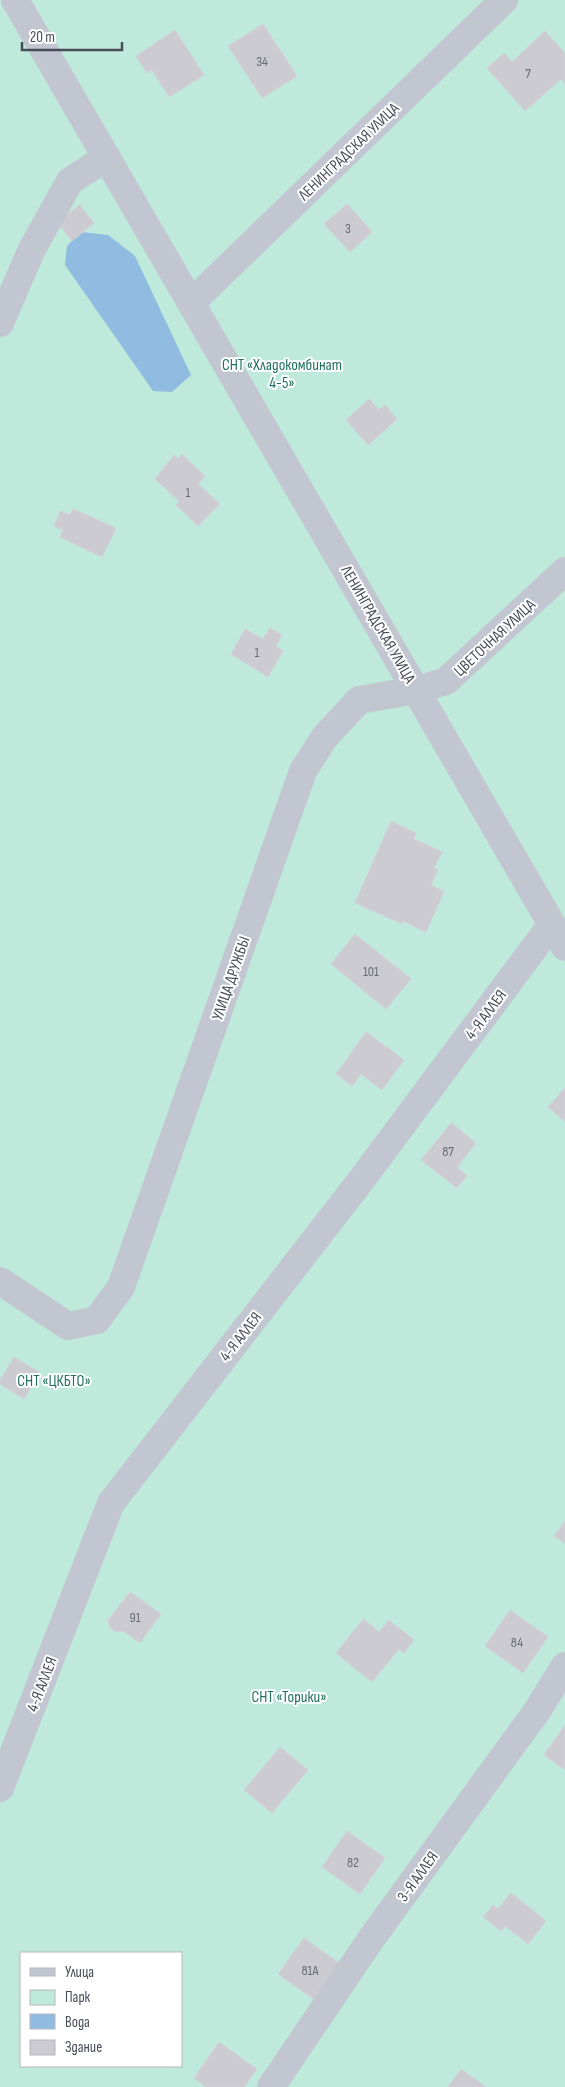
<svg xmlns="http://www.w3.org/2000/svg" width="565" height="2087" font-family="'Sofia Sans Condensed',sans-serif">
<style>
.green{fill:#bfe9da;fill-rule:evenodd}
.water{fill:#91bce1}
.building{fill:#cbcbd1;stroke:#d2d2d8}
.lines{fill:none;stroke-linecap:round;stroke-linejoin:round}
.minor{stroke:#c2c6d1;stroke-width:28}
.labels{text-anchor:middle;stroke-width:4;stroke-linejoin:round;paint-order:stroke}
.number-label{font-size:14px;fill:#686c76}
.street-label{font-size:16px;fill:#474c58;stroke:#fff}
.park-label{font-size:16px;fill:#20715e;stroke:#fff}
</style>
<rect width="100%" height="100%" fill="#f0eeed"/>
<!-- green -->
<path class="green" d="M0 0H565V2087H0ZM21 1953H181V2066H21Z"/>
<!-- water -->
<path class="water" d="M81 232 108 235 135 256 191 375 172 392 153 391 65 265 67 246Z"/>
<!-- building -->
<path class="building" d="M263 24 297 76 262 98 228 46Z
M175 30 204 75 169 97 152 70 147 73 136 56Z
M545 31 565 53V84L561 79 525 111 487 68 504 53 512 62Z
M347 204 372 232 350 252 324 224Z
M80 205 94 223 72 241 57 222Z
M369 399 379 410 385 405 397 419 368 445 346 420Z
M182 454 205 476 198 484 220 504 198 526 176 505 179 501 155 479 174 455 178 459Z
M73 509 116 528 102 557 60 537 63 530 54 526 60 511 70 515Z
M270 628 282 635 276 646 283 651 268 677 231 654 245 629 263 639Z
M391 821 416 833 414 839 442 852 434 868 438 870 431 885 444 892 426 932 403 921 402 924 355 903Z
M355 934 411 979 386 1009 331 964Z
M366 1032 404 1060 382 1090 361 1074 352 1086 336 1074Z
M565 1088V1122L548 1107Z
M451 1123 476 1143 457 1167 467 1176 457 1188 421 1160Z
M14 1357 40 1373 24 1399 0 1384V1380Z
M565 1521V1543L554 1536Z
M130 1592 161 1614 140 1643 123 1631 116 1632 110 1628 108 1620Z
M510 1610 548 1637 523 1673 485 1646Z
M363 1619 379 1632 389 1620 414 1640 404 1653 399 1649 372 1682 336 1653Z
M565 1725V1770L544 1755Z
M280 1747 308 1770 272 1813 244 1790Z
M347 1831 385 1858 360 1894 322 1867Z
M511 1893 546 1921 528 1944 505 1926 501 1931 483 1917 493 1905 498 1909Z
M304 1938 342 1965 316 2001 278 1974Z
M219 2042 257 2069 244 2087H206L194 2078Z
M461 2069 486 2087H448Z"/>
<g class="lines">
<!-- minor -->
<path class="minor" d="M15 0 565 947
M191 303 504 0
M0 323 32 249 70 181 107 157
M0 1281 68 1326 97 1320 121 1287 303 771 324 738 359 700 417 690 446 681 565 571
M0 1788 111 1503 362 1179 552 924
M271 2087 371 1939 537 1711 565 1666"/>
</g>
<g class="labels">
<!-- number labels -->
<g class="number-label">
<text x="262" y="66">34</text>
<text x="528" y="78">7</text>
<text x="348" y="233">3</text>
<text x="188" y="497">1</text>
<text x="257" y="657">1</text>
<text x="371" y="976">101</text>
<text x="448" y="1156">87</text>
<text x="135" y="1622">91</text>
<text x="517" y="1647">84</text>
<text x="353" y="1867">82</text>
<text x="310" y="1975">81А</text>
</g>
<!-- street labels -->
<g class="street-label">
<text transform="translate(348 151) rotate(-44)" y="6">ЛЕНИНГРАДСКАЯ УЛИЦА</text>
<text transform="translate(379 624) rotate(60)" y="6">ЛЕНИНГРАДСКАЯ УЛИЦА</text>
<text transform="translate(494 637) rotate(-43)" y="6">ЦВЕТОЧНАЯ УЛИЦА</text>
<text transform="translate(230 978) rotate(-71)" y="6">УЛИЦА ДРУЖБЫ</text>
<text transform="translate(485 1014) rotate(-53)" y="6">4-Я АЛЛЕЯ</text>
<text transform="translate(240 1336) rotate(-52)" y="6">4-Я АЛЛЕЯ</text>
<text transform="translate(41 1684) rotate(-69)" y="6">4-Я АЛЛЕЯ</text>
<text transform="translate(417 1876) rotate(-54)" y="6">3-Я АЛЛЕЯ</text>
</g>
<!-- park labels -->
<g class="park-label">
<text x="282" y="370">СНТ «Хладокомбинат<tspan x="282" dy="18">4-5»</tspan></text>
<text x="54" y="1386">СНТ «ЦКБТО»</text>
<text x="289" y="1702">СНТ «Торики»</text>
</g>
</g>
<!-- legend -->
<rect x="20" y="1952" width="162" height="115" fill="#ffffff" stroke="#b5b7bc"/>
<rect x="30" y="1968" width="25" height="8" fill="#c2c6d1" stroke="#b5b7bc"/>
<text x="65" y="1977" font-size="15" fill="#474c58">Улица</text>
<rect x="30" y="1990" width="25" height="15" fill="#bfe9da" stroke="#b5b7bc"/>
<text x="65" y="2002" font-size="15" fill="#474c58">Парк</text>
<rect x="30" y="2014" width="25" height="15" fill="#91bce1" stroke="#b5b7bc"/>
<text x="65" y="2027" font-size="15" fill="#474c58">Вода</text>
<rect x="30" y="2040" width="25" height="15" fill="#cbcbd1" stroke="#b5b7bc"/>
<text x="65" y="2052" font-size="15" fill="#474c58">Здание</text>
<!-- scale -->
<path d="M22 42v8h100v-8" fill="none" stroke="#474c58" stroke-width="2.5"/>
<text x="30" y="42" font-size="15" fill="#474c58" stroke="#ffffff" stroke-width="4" paint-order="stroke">20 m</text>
</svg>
